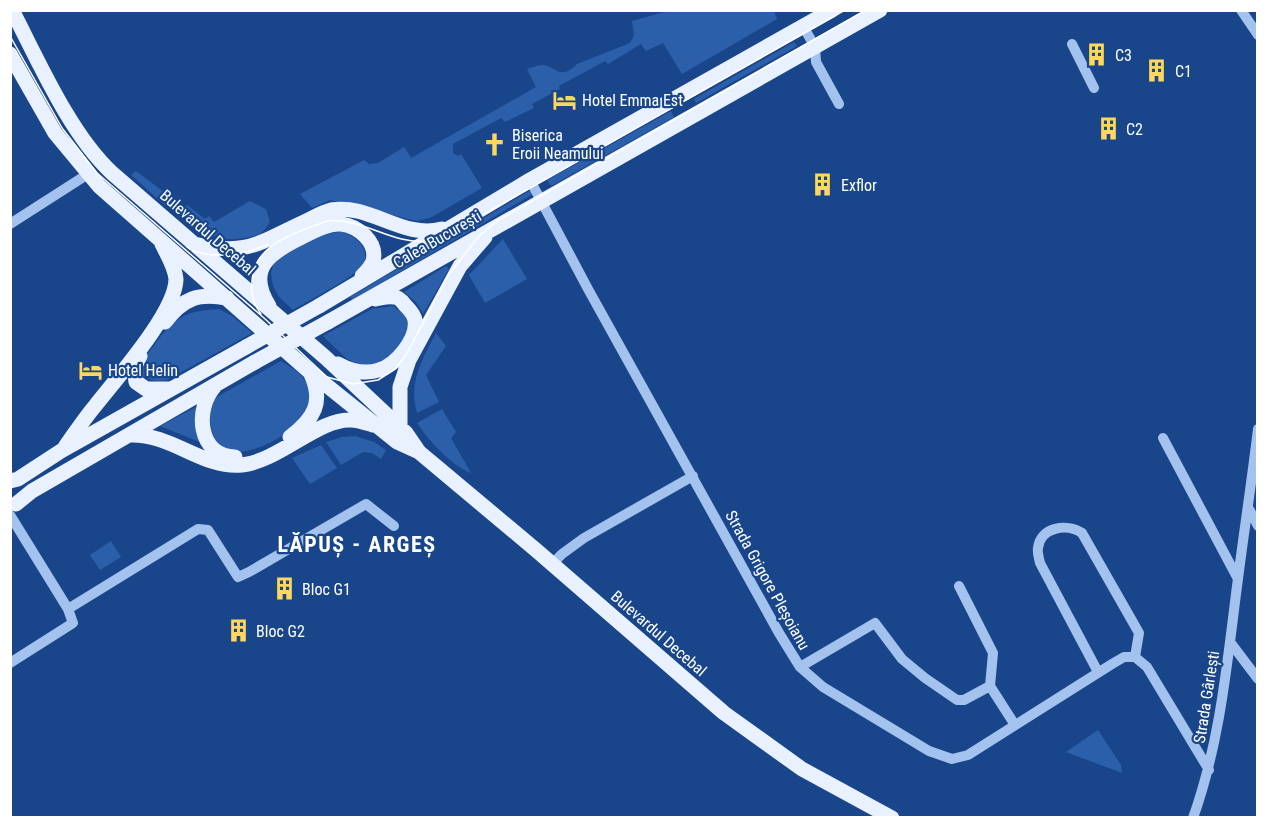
<svg xmlns="http://www.w3.org/2000/svg" width="1268" height="828" font-family="'Roboto Condensed',sans-serif">
<style>
.green{fill:#2b5fa9}
.lines{fill:none;stroke-linecap:round;stroke-linejoin:round}
.minor{stroke:#a3c2ee;stroke-width:10}
.major{stroke:#e9f1ff;stroke-width:15}
.tram{stroke:#fff;stroke-width:1.5}
.major-bridge{stroke:#e9f1ff;stroke-width:15}
.labels{text-anchor:middle;stroke-width:4.5;stroke-linejoin:round;paint-order:stroke}
.poi-label{font-size:16px;fill:#fff;stroke:#19468b;text-anchor:start}
.street-label{font-size:16px;fill:#fff;stroke:#19468b}
.district-label{font-size:22px;font-weight:bold;letter-spacing:1.5px;fill:#fff;stroke:#19468b}
</style>
<rect width="100%" height="100%" fill="#19468b"/>
<!-- green -->
<path class="green" d="M668 11H774L777 19 682 74 663 43 646 51 641 44 608 64 605 61 559 86 560 89 532 104 534 108 505 122 501 118 453 144V153L458 156 461 154 482 188 430 218 417 221 330 200 312 208 300 194 364 160 369 164 378 163 404 147 411 158 536 87 527 69C531 68 538 65 542 65 556 65 559 82 577 64L630 43 634 36 632 21Z
M794 42 797 46 696 103 694 99Z
M671 111 674 117 551 186 547 180Z
M136 171 184 207 187 205 205 219 209 216 214 222 250 201 266 209 270 222C268 225 265 230 261 233 257 236 249 237 244 238 201 247 161 200 131 175Z
M531 190 533 194 352 300 350 297Z
M342 231C355 236 373 250 362 266 356 276 306 302 293 310L279 297 273 286 271 273 274 261 281 254 319 236Z
M503 239 527 279 485 303 469 275Z
M446 266 449 269 423 314 416 302 404 292Z
M393 306 406 316 409 323 406 338 385 362 368 368 347 359 323 336 372 309Z
M219 309 232 316 252 333 167 380C155 382 149 381 140 374 142 361 147 354 155 344 175 317 185 311 219 309Z
M436 333 446 346 426 375 439 402 417 413C408 382 422 360 436 333Z
M281 361C304 375 313 382 310 410 302 418 293 429 283 435 265 447 227 465 214 437 208 423 209 412 215 398Z
M196 407 197 432 202 443 160 426Z
M442 409 456 432 451 438 471 473C452 466 428 440 417 423Z
M355 436 374 442 386 450 381 459 372 453 363 452 341 465 326 442 342 437Z
M321 445 337 468 310 484 292 458Z
M111 541 121 557 100 570 90 555Z
M1098 730 1121 765 1122 773 1066 752Z"/>
<g class="lines">
<!-- minor -->
<path class="minor" d="M1241 10 1258 35
M803 26 815 47 816 62 839 104
M1072 44 1094 88
M530 180 588 289 779 633 800 667 823 687 929 751 952 759 968 755 1112 664 1124 657H1135L1147 667 1209 770
M10 224 88 174
M1163 438 1238 579
M1249 509 1258 526
M10 515 68 609 73 623 10 663
M552 564 562 554 584 538 693 476
M959 586 993 653 990 686 1015 725
M68 609 198 529 208 530 238 577 249 572 366 504 394 526
M1230 642 1258 679
M800 667 875 623 902 659 925 678 957 700H964L990 686
M1098 672 1040 563C1039 558 1037 552 1038 548 1040 527 1067 523 1082 533L1139 633 1135 657
M1193 818C1218 748 1226 675 1235 602 1242 545 1251 487 1258 429"/>
<!-- major -->
<path class="major" d="M12 10C39 62 70 134 112 173L326 358 406 433 419 452 536 550 724 713 802 769 892 818
M10 54 55 133 99 186 310 372 397 442 419 452
M194 244C246 256 257 244 302 223 311 219 322 212 331 210 370 203 403 240 442 229
M269 306C245 268 271 252 302 237 313 231 328 223 341 224 358 226 378 242 373 261 371 267 366 272 362 276
M319 306 530 180 832 10
M165 322C183 298 198 293 227 298
M328 322 880 10
M140 356 134 368 136 382 146 389H169
M338 364C351 371 364 375 379 370 396 365 418 339 415 320 414 314 409 309 405 305 402 301 398 297 394 297 388 296 381 298 375 299
M215 386C194 409 198 456 235 457
M400 429V387L409 360 460 266 485 237
M129 435C172 433 202 469 242 465 279 461 319 418 351 420 358 420 366 423 373 425
M290 437C314 419 324 402 311 374
M65 447C75 433 84 419 95 406 116 379 176 312 176 279 175 267 167 254 162 244
M10 481 18 479 61 451 246 347
M16 504 32 491 255 362"/>
<!-- tram -->
<path class="tram" d="M10 36 62 128 97 173 264 318 327 377 353 384 378 380 395 369 406 355 449 274 480 235 497 221 866 10
M187 247C206 261 248 254 268 244
M261 314C254 305 251 293 252 282 253 243 297 233 327 221 362 217 392 245 427 241 435 240 442 236 449 234L845 10"/>
<!-- major-bridge -->
<path class="major-bridge" d="M246 347 319 306
M255 362 328 322"/>
</g>
<!-- icons -->
<defs>
<symbol id="building-bare" viewBox="-9 -9 18 18"><path d="M-4-6H4V6H1V3H-1V6H-4ZM-2.5-4.3h1.7v1.8h-1.7ZM.8-4.3h1.7v1.8H.8ZM-2.5-1h1.7V.8h-1.7ZM.8-1h1.7V.8H.8Z" fill="#ffd75f" stroke="#19468b" stroke-width="2.5" paint-order="stroke"/></symbol>
<symbol id="hotel-bare" viewBox="-9 -9 18 18"><path d="M-6-4.5h1.5V1H6V5H4.5V3h-9V5H-6ZM-4 0a1.8 1.8 0 1 1 3.6 0ZM.5 0V-2.5h3Q6-2.5 6 0Z" fill="#ffd75f" stroke="#19468b" stroke-width="2.5" paint-order="stroke"/></symbol>
<symbol id="church-bare" viewBox="-9 -9 18 18"><path d="M-1.2-6h2.4v3.5h3.3v2.4h-3.3V6h-2.4V-.1h-3.3v-2.4h3.3Z" fill="#ffd75f" stroke="#19468b" stroke-width="2.5" paint-order="stroke"/></symbol>
</defs>
<g fill-rule="evenodd">
<use href="#building-bare" x="1080" y="38" width="33" height="33"/>
<use href="#building-bare" x="1140" y="54" width="33" height="33"/>
<use href="#hotel-bare" x="548" y="84" width="33" height="33"/>
<use href="#building-bare" x="1092" y="112" width="33" height="33"/>
<use href="#church-bare" x="478" y="128" width="33" height="33"/>
<use href="#building-bare" x="806" y="168" width="33" height="33"/>
<use href="#hotel-bare" x="74" y="354" width="33" height="33"/>
<use href="#building-bare" x="268" y="572" width="33" height="33"/>
<use href="#building-bare" x="222" y="614" width="33" height="33"/>
</g>
<g class="labels">
<!-- poi labels -->
<g class="poi-label">
<text x="1115" y="61">C3</text>
<text x="1175" y="77">C1</text>
<text x="582" y="106">Hotel Emma Est</text>
<text x="1126" y="135">C2</text>
<text x="512" y="141">Biserica<tspan x="512" dy="18">Eroii Neamului</tspan></text>
<text x="841" y="191">Exflor</text>
<text x="108" y="376">Hotel Helin</text>
<text x="302" y="595">Bloc G1</text>
<text x="256" y="637">Bloc G2</text>
</g>
<!-- street labels -->
<g class="street-label">
<text transform="translate(208 232) rotate(41)" y="6">Bulevardul Decebal</text>
<text transform="translate(437 239) rotate(-30)" y="6">Calea București</text>
<text transform="translate(768 580) rotate(61)" y="6">Strada Grigore Pleșoianu</text>
<text transform="translate(659 633) rotate(41)" y="6">Bulevardul Decebal</text>
<text transform="translate(1206 697) rotate(-81)" y="6">Strada Gârlești</text>
</g>
<!-- district labels -->
<g class="district-label">
<text x="357" y="552">LĂPUȘ - ARGEȘ</text>
</g>
</g>
<!-- border -->
<rect width="1268" height="828" fill="none" stroke="#ffffff" stroke-width="24"/>
</svg>
